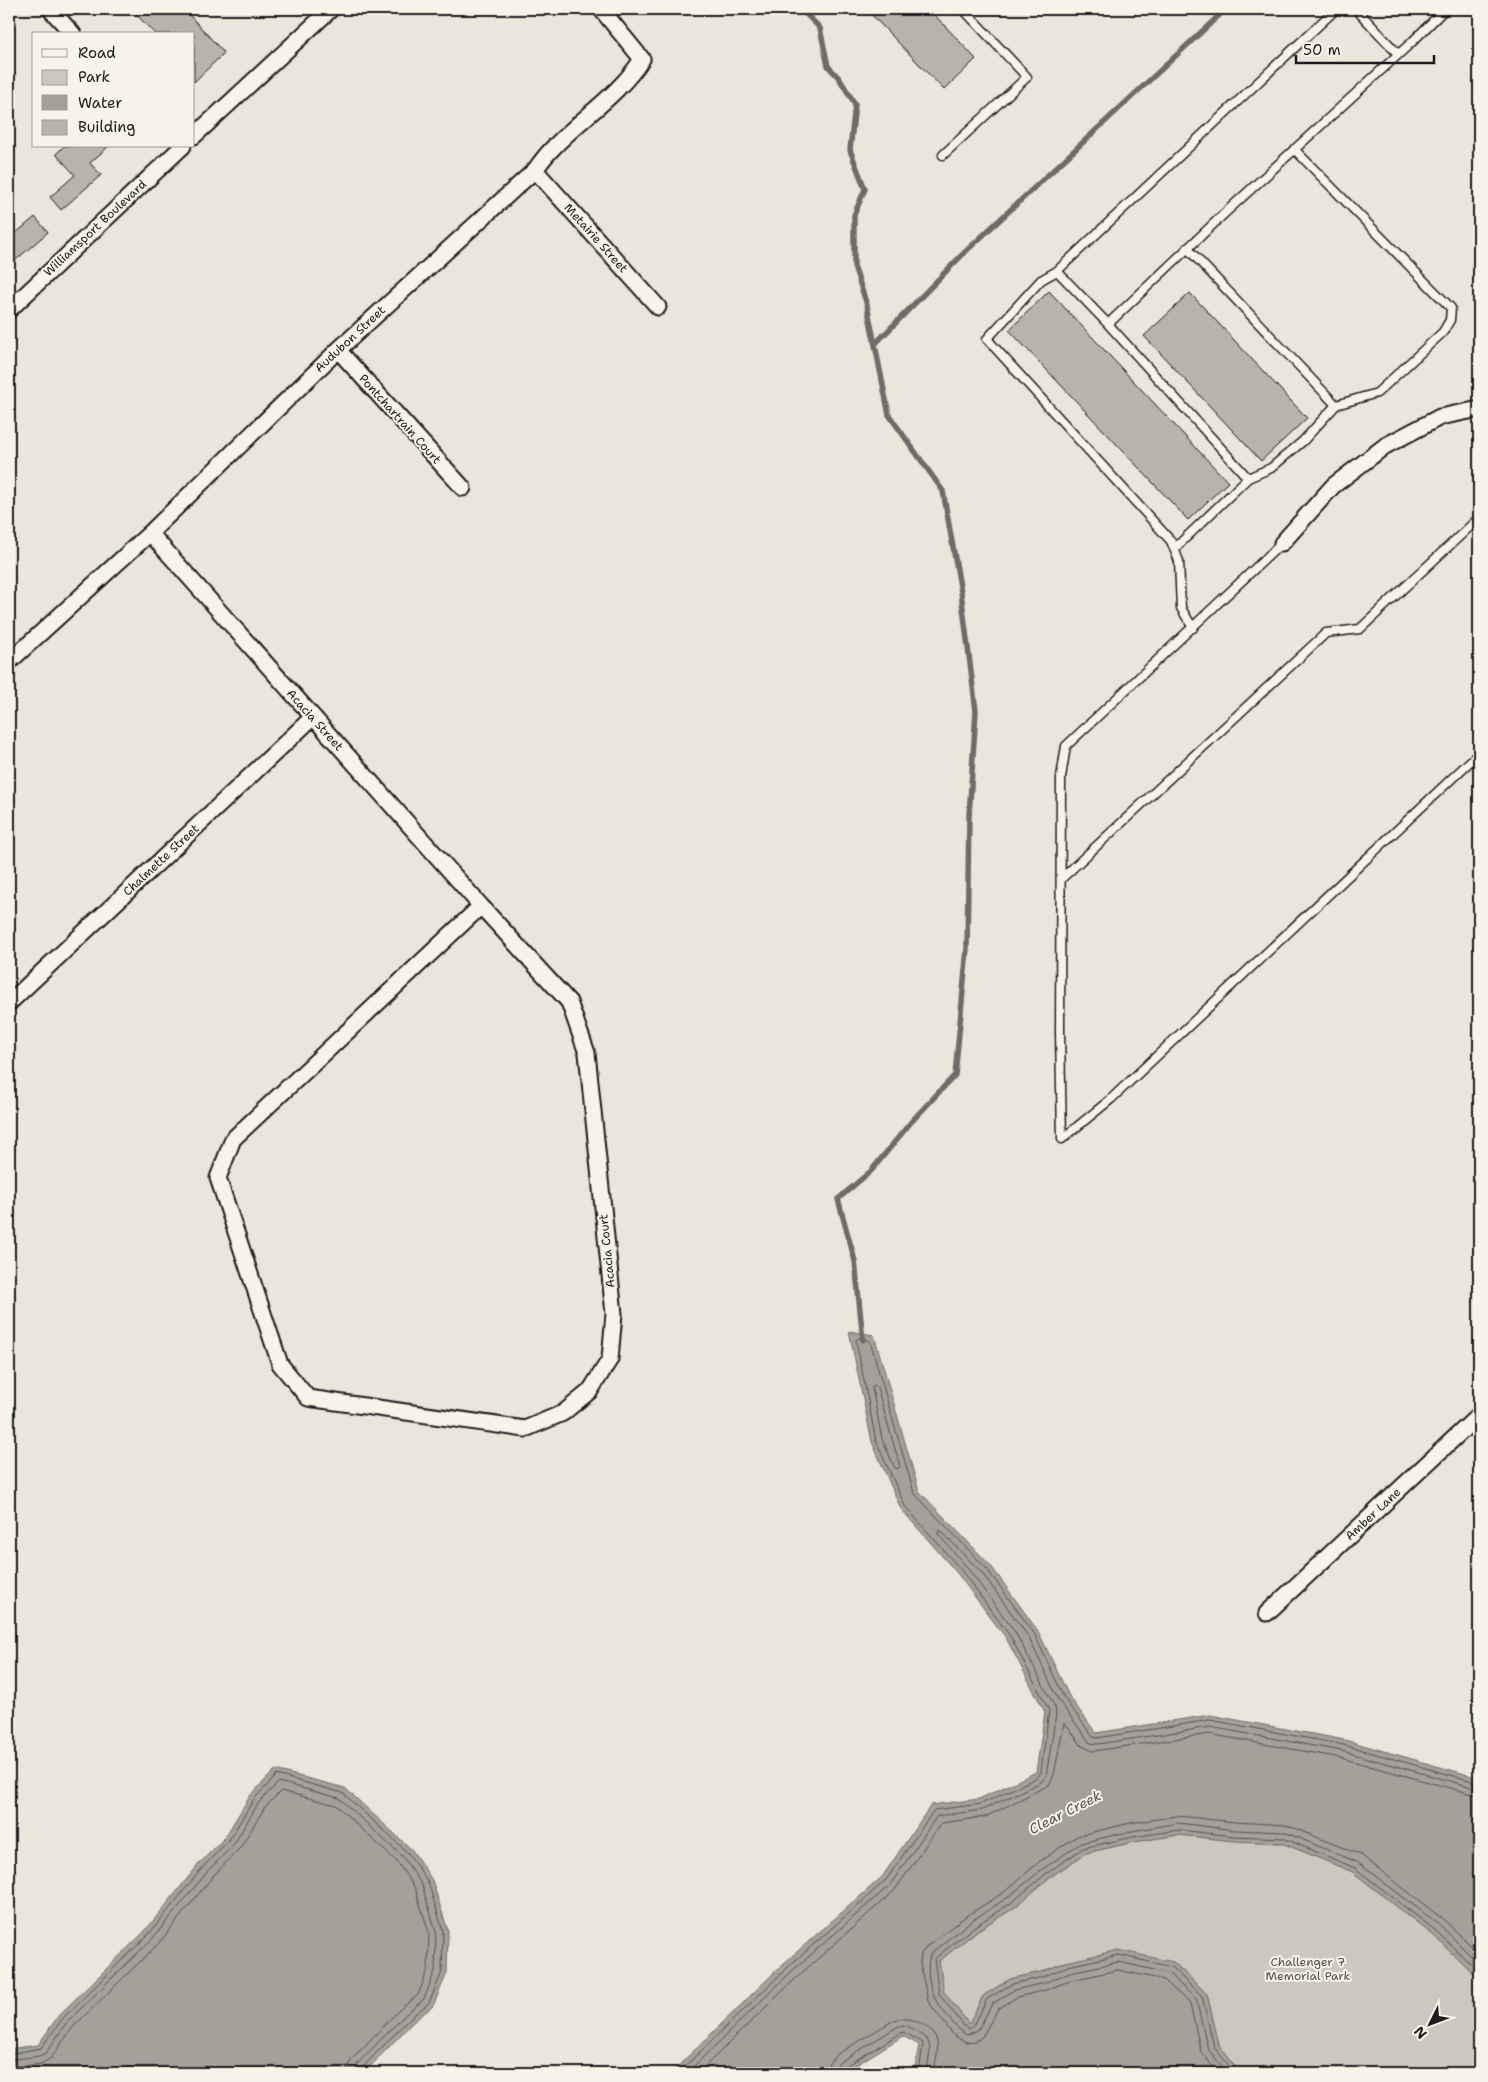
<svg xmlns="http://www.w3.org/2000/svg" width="1488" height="2082" font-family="'Shantell Sans',sans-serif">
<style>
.green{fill:#ccc8c0;stroke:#74726e}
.water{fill:#a3a19a;stroke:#6d6c68}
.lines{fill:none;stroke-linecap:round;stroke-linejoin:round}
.shore{stroke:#52514e;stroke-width:1}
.stream{stroke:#6d6c68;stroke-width:5.5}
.building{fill:#b6b4ac;stroke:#1c1c1c}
.lane-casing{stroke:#1c1c1c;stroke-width:11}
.street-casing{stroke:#1c1c1c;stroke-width:19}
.lane{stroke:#f7f3e8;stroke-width:8}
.street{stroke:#f7f3e8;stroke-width:15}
.labels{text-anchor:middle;stroke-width:4;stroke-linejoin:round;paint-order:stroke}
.street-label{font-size:12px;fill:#1c1c1c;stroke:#f7f3e8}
.park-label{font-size:12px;fill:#51504d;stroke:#f7f3e8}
.water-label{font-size:14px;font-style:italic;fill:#52514e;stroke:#f7f3e8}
</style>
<rect width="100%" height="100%" fill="#eae6dc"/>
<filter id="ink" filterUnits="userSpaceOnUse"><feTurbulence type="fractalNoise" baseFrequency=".02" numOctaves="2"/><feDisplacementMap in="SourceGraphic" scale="10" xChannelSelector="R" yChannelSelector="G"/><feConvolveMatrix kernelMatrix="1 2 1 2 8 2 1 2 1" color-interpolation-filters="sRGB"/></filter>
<g filter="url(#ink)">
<!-- green -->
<path class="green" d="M1178 1835 1227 1840 1282 1843 1353 1872 1433 1935 1479 1979V2073H1240L1219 2045 1207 1994 1173 1962H1066L1041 1972 1010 1979 983 1996 969 2025 943 1991 939 1961 978 1930 1014 1908 1050 1877 1086 1853 1134 1842Z"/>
<!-- water -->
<path class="water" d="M849 1331 874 1335 919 1491 991 1566 1038 1631 1069 1696 1096 1733 1210 1715 1345 1740 1479 1778V1979L1433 1935 1353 1872 1282 1843 1234 1841 1178 1835 1134 1842 1086 1853 1050 1877 1014 1908 978 1930 939 1961 944 1992 969 2024 983 1996 1010 1979 1041 1972 1066 1962 1118 1950 1173 1962 1207 1994 1219 2045 1240 2073H914L919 2045 903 2036 843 2073H671L783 1964 882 1877 931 1805 979 1799 1036 1772 1045 1712 1006 1638 957 1573 901 1509 872 1442Z
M275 1770 345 1788 412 1850 432 1880 448 1931 447 1973 433 2006 412 2023 364 2073H9V2049L38 2045 59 2015 145 1931 199 1864 225 1837 250 1796Z"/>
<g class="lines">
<!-- shore -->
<path class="shore" d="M874 1385 877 1387 900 1466 898 1469 895 1468 882 1439 872 1388Z
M9 2054 41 2048 63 2018 149 1934 203 1867 229 1840 254 1799 277 1775 343 1793 408 1853 428 1882 443 1931 442 1972 429 2003 409 2019 362 2068 361 2073
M9 2060 39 2056 46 2053 67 2022 153 1938 208 1871 234 1844 259 1802 279 1782 339 1798 403 1857 422 1885 436 1932 435 1971 424 1999 405 2015 358 2063 355 2073
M9 2067 41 2064 51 2058 73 2027 159 1943 213 1876 240 1848 265 1807 281 1791 336 1805 397 1862 415 1888 429 1933 428 1969 418 1995 399 2010 352 2059 348 2066 347 2073
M678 2073 787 1968 886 1880 934 1810 981 1804 1038 1777 1041 1772 1049 1710 1010 1636 961 1570 905 1506 876 1441 856 1341 858 1338 870 1341 914 1493 987 1569 1034 1633 1064 1698 1093 1737 1097 1738 1210 1720 1344 1745 1479 1783
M687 2073 791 1972 890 1885 937 1816 982 1810 1041 1782 1046 1776 1056 1714 1055 1707 1015 1632 966 1566 938 1534 939 1530 941 1531 982 1573 1028 1636 1059 1701 1090 1743 1098 1744 1210 1727 1342 1751 1479 1789
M698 2073 796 1978 895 1890 941 1823 985 1817 1049 1785 1054 1775 1064 1723 1066 1724 1082 1746 1093 1751 1209 1734 1341 1758 1479 1796
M827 2073 829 2063 836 2055 894 2020C908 2015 933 2025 937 2041 939 2051 935 2064 933 2073
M835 2073 836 2066 840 2062 897 2027 903 2025C909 2026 913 2029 918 2032 936 2042 929 2055 926 2073
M841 2073 844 2067 903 2032 923 2043 919 2073
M1218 2073 1201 2052 1190 2004 1164 1980 1118 1970 1072 1980 1046 1990 1017 1997 998 2009 982 2037 976 2041 966 2042 954 2036 928 2001 920 1964 921 1954 927 1946 966 1916 1003 1893 1039 1862 1077 1836 1130 1823 1178 1816 1235 1822 1286 1825 1361 1855 1445 1921 1479 1953
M1227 2073 1208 2049 1196 1999 1168 1973 1119 1962 1070 1972 1044 1983 1014 1990 992 2004 978 2030 967 2035C958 2032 939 2006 934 1997 929 1988 925 1960 932 1952L971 1921 1007 1898 1044 1868 1081 1843 1132 1831 1178 1823 1235 1830 1284 1832 1357 1862 1441 1926 1479 1964
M1235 2073 1214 2047 1202 1996 1171 1967 1119 1955 1068 1966 1043 1977 1012 1984 987 1999 974 2026 968 2029 964 2026 939 1994 934 1959 975 1926 1011 1903 1047 1873 1083 1848 1133 1837 1179 1830 1234 1836 1283 1838 1355 1868 1436 1931 1479 1972"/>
<!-- stream -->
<path class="stream" d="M801 9 820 28 828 66 839 78 855 104 850 150 865 189 854 215V266L867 305 889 415 943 491 961 592 976 711 969 816 967 949 955 1075 911 1122 871 1171 838 1199 855 1261 863 1340
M876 343 964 253 1226 9"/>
</g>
<!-- building -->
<path class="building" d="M131 9H184L224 53 194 82V34H155Z
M866 9H929L976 59 944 90Z
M64 146H109L90 163 101 175 61 210 50 197 75 175 56 154Z
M35 217 48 232 9 266V239Z
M1049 291 1228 482 1188 520 1009 330Z
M1190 293 1307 418 1261 461 1144 336Z"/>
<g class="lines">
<defs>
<path id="lane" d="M1356 9 1398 54
M1294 149 1451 308 1450 320 1443 332 1377 393 1336 405
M943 155 1027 77 963 9
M1057 271 1336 9
M1108 324 1248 478
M1282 543 1066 746 1061 777 1060 1032 1062 1139 1111 1099 1479 753
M1174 549 1248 478 1271 468 1303 441 1336 405 1187 248
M1193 628 1181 608 1179 561 1171 541 987 339 1041 280 1057 271 1108 324 1226 212 1412 42 1445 9
M1061 879 1326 633 1360 629 1479 518"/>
<path id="street" d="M50 9 73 34
M194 136 331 9
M535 170 658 307
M9 310 183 146
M338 350 463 488
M150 533 481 906
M1282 543 1333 486 1385 446 1440 417 1479 409
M9 662 150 533 338 350 535 170C540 163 546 155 552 149 581 118 619 95 642 59L601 9
M481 906 569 1002 587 1053 614 1314 610 1359 590 1391 563 1413 525 1429 308 1398 280 1364 218 1178 233 1139Z
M9 1003 313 717
M1267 1613 1479 1415"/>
</defs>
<!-- lane casing -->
<use href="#lane" class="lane-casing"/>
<!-- street casing -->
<use href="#street" class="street-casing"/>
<!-- lane -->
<use href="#lane" class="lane"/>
<!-- street -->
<use href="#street" class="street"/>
</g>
</g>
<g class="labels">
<!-- street labels -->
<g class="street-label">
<text transform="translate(95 228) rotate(-43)" y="4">Williamsport Boulevard</text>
<text transform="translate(596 238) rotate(48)" y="4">Metairie Street</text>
<text transform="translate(350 339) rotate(-43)" y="4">Audubon Street</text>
<text transform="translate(400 419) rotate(48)" y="4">Pontchartrain Court</text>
<text transform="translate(315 720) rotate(48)" y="4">Acacia Street</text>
<text transform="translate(161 860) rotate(-43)" y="4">Chalmette Street</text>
<text transform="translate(607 1251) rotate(-96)" y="4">Acacia Court</text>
<text transform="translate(1373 1514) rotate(-43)" y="4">Amber Lane</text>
</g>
<!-- park labels -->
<g class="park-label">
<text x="1308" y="1966">Challenger 7<tspan x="1308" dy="14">Memorial Park</tspan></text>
</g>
<!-- water labels -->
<g class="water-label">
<text transform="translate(1065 1812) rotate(-27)" y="5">Clear Creek</text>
</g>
</g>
<!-- margin -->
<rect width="1488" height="2082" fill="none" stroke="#f7f3e8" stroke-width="30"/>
<rect x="15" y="15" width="1458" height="2052" fill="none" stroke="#1c1c1c" stroke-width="2" filter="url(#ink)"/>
<!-- legend -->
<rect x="32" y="32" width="162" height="115" fill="#f7f3e8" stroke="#9f9d96"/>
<rect x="42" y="49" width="25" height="8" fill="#f7f3e8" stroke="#9f9d96"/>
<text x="78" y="58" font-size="15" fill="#1c1c1c">Road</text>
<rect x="42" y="70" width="25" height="15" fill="#ccc8c0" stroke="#9f9d96"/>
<text x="78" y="82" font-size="15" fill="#1c1c1c">Park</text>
<rect x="42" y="95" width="25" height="15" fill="#a3a19a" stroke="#9f9d96"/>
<text x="78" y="108" font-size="15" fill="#1c1c1c">Water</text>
<rect x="42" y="120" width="25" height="15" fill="#b6b4ac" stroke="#9f9d96"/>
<text x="78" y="132" font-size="15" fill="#1c1c1c">Building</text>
<!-- north arrow -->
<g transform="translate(1430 2024) rotate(228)" stroke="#f7f3e8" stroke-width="4" paint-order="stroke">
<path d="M0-4L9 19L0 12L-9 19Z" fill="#1c1c1c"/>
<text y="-8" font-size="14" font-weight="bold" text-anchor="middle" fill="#1c1c1c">N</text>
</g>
<!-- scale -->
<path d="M1296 55v8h138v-8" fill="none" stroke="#1c1c1c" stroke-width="2.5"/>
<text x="1303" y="55" font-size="15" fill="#1c1c1c" stroke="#f7f3e8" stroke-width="4" paint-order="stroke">50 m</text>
</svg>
